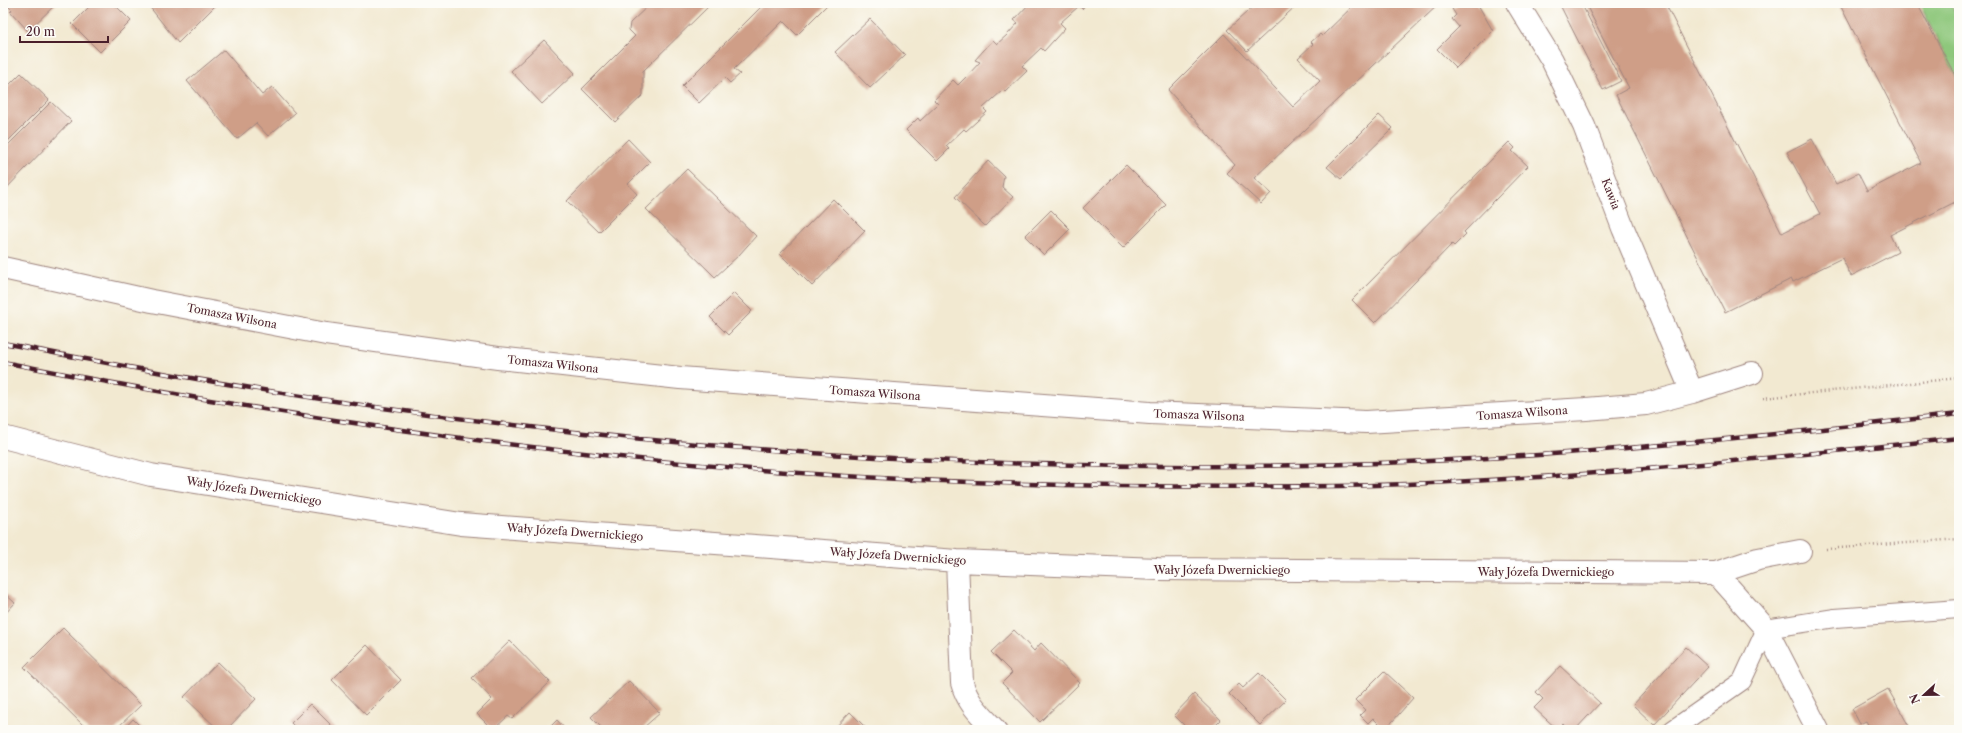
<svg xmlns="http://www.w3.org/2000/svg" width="1962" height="733" font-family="'Libre Caslon Text',serif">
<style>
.green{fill:#8ec77b;stroke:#6c7353}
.building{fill:#cf9e87}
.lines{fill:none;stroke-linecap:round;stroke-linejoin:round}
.service-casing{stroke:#9e847e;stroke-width:20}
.minor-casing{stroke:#9e847e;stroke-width:24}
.path{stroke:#9e847e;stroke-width:2.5;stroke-dasharray:1 3;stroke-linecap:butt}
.service{stroke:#fff;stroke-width:18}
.minor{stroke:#fff;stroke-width:22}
.rail-casing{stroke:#4a1f2b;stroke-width:4.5}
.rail{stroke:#fdfcf7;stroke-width:3;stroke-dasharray:9;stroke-linecap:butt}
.labels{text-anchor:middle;stroke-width:3;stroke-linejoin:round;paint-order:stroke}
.street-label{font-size:11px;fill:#4a1f2b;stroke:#fdfcf7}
</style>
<rect width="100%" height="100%" fill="#fdfcf7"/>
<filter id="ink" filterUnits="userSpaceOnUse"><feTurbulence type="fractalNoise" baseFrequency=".025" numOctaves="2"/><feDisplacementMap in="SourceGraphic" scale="8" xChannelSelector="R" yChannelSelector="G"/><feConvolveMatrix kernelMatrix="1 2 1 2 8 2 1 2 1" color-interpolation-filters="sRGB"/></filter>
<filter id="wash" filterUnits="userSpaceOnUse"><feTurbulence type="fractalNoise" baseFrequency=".012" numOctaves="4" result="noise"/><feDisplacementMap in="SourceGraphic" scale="16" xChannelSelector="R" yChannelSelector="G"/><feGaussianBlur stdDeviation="0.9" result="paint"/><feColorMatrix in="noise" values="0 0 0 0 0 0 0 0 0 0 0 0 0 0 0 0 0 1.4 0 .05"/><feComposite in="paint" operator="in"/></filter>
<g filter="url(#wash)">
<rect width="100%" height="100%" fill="#f2e9d1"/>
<!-- green -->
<path class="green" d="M1919 3H1951L1959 19V83Z"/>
<g id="blocks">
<!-- building -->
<path class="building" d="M5 3H57L28 31 10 11 12 10Z
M93 3H113L131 21 100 52 72 24Z
M152 3H218L178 43 149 6Z
M651 3H712L643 71V95L615 122 582 89 635 36 629 30 630 23Z
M765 3H829L797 35 783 21 734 69 740 74 730 83 725 78 699 103 682 86Z
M1030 3H1087L1082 9 1079 6 1060 23 1065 28 1054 40 1044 51 1041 48 1022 66 1027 71 1005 92 1003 90 983 108 987 112 966 131 964 129 946 146 949 149 937 161 906 130 918 118 920 121 938 104 934 100 953 80 958 85 968 75 980 62 975 60 993 40 997 44 1007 35 1018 23 1014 20Z
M1257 3H1299L1247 51 1227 30Z
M1356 3H1440L1254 178 1271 193 1261 204 1227 173 1235 165 1168 90 1224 34 1293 107 1320 81 1298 58 1313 44 1311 42 1320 34 1322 36Z
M1459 3H1477L1493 31 1456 68 1437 49 1459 27 1452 19 1456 15 1452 9Z
M1559 3H1581L1621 81 1603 90Z
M1585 3H1665L1782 233 1820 214 1787 152 1812 139 1836 184 1858 173 1867 191 1921 163 1839 3H1917L1959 83V200L1890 235 1898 252 1851 276 1842 258 1793 282 1791 279 1725 312 1616 95 1629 88Z
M870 19 905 55 870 88 835 52Z
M544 40 575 73 542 104 511 71Z
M224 50 262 95 272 87 295 113 268 136 256 123 237 139 187 81Z
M21 73 49 100 3 146V91Z
M51 102 71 121 3 192V150Z
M1379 115 1393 128 1341 179 1327 167Z
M628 139 650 162 628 184 637 194 599 232 567 201Z
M1509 142 1515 148 1512 151 1528 166 1464 232 1466 234 1454 246 1452 244 1375 323 1352 300Z
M988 161 1004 176 1002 187 1013 197 985 226 955 197Z
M1126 165 1166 205 1123 248 1083 208Z
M687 169 756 236 739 255 715 277 646 209Z
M833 199 865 231 812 286 780 254Z
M1051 210 1070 229 1044 255 1025 236Z
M734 293 752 311 728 335 710 317Z
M3 592 15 603 4 615 6 617 3 621Z
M63 628 141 705 115 730H88L24 667Z
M1014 630 1034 651 1041 643 1080 683 1040 722 1002 683 1012 673 991 652Z
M510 641 550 682 512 719 508 716 493 730 477 714 492 699 472 678Z
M367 645 401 680 366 715 332 680Z
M1686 647 1708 667 1654 725 1633 705Z
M218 662 256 699 226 730H219L184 697Z
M1560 666 1600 703 1575 730H1569L1563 724 1558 730 1534 708 1543 699 1536 692Z
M1384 671 1413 698 1385 730 1373 718 1368 723 1360 715 1365 710 1355 700Z
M1259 673 1286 700 1260 725 1229 694 1239 684 1243 688Z
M629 681 660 713 643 728 645 730H604L591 717Z
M1888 689 1910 728 1906 730H1871L1866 721 1860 724 1852 709Z
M1194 694 1221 720 1211 730H1189L1174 715Z
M310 704 336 730H298L291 723Z
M850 712 868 730H833Z
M133 719 144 730H123Z
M557 720 566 730H547Z"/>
</g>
</g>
<g filter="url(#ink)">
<use href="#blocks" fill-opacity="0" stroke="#9e847e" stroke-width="1"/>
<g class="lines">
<defs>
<path id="service" d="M1672 730 1742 681 1766 629 1835 618 1959 609"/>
<path id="minor" d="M1517 3 1552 60 1584 126 1623 228 1692 392
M3 268 152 301 326 334 498 358 680 378 1150 413 1366 422 1586 409 1646 404 1692 392 1752 373
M3 437 151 475 461 524 957 561 1158 569 1716 573 1758 559 1800 551
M957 561 962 683C968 704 980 714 995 730
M1716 573 1766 629 1818 730"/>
</defs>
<!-- service casing -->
<use href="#service" class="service-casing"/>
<!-- minor casing -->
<use href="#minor" class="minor-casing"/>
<!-- path -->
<path class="path" d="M1956 3 1959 10
M1763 398 1959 378
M1826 549 1959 539"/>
<!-- service -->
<use href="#service" class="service"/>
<!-- minor -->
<use href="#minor" class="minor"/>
<defs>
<path id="rail" d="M3 343C412 425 823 470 1240 466 1348 465 1457 461 1566 453 1697 443 1828 429 1959 414
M3 362C281 417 562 458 845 476 1009 486 1174 488 1338 486 1546 482 1753 460 1959 438"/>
</defs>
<!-- rail casing -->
<use href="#rail" class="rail-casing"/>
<!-- rail -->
<use href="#rail" class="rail"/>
</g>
</g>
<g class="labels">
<!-- street labels -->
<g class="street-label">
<text transform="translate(1611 194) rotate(69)" y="4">Kawia</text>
<text transform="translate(232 316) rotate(11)" y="4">Tomasza Wilsona</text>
<text transform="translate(553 364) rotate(6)" y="4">Tomasza Wilsona</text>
<text transform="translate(875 393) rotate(4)" y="4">Tomasza Wilsona</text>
<text transform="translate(1522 413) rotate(-4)" y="4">Tomasza Wilsona</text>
<text transform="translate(1199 415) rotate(2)" y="4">Tomasza Wilsona</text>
<text transform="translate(254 491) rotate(9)" y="4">Wały Józefa Dwernickiego</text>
<text transform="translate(575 532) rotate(4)" y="4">Wały Józefa Dwernickiego</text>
<text transform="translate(898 556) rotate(4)" y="4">Wały Józefa Dwernickiego</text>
<text x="1222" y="574">Wały Józefa Dwernickiego</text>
<text x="1546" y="576">Wały Józefa Dwernickiego</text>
</g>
</g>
<!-- margin -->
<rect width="1962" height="733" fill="none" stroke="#fdfcf7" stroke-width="16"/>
<!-- north arrow -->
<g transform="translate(1924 695) rotate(248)" stroke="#fdfcf7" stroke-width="3" paint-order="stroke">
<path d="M0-3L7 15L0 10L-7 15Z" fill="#4a1f2b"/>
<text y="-6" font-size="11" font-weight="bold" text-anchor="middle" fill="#4a1f2b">N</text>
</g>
<!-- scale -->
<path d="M20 36v6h88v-6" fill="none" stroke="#4a1f2b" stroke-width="2"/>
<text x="26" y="36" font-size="12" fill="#4a1f2b" stroke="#fdfcf7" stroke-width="3" paint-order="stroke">20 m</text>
</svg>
